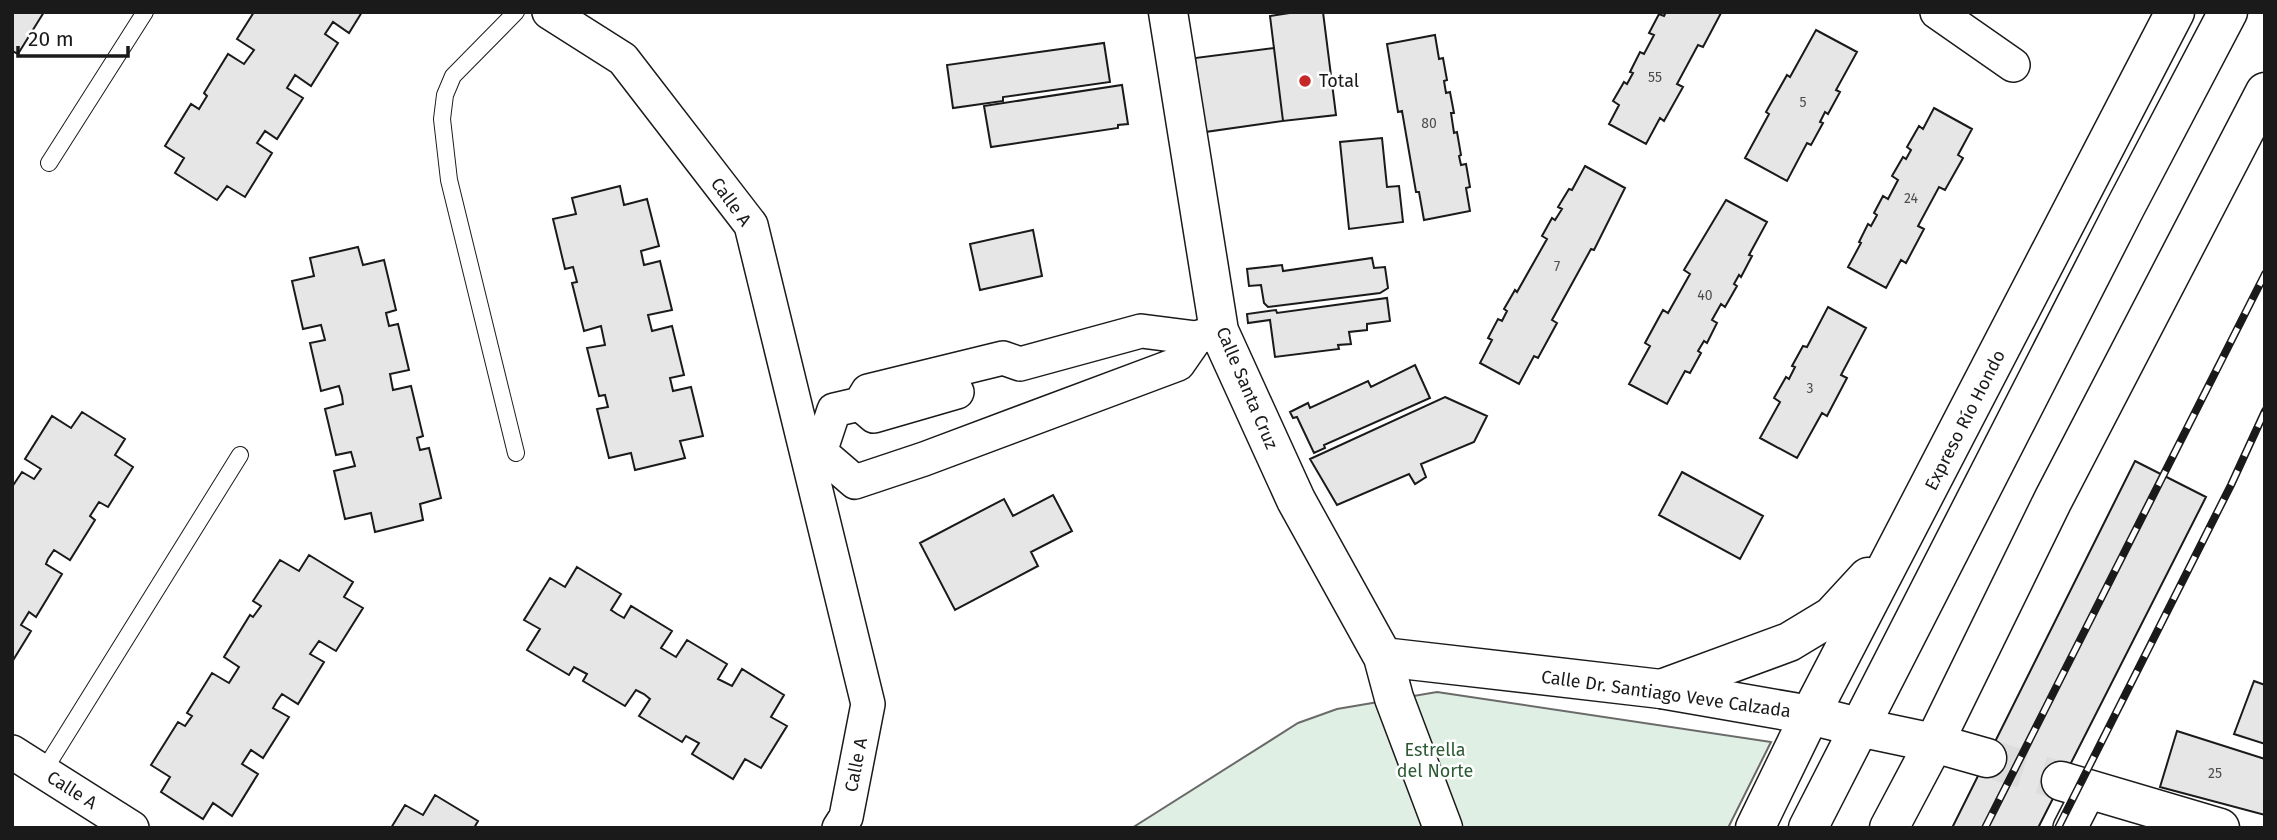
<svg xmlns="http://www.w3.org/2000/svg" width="2277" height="840" font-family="'Fira Sans',sans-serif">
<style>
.green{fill:#e0efe3;stroke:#6a6a6a;stroke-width:2}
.building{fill:#e6e6e6;stroke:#1a1a1a;stroke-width:2}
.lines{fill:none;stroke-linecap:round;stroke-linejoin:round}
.tertiary-tunnel{stroke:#ddd;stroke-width:38;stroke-dasharray:38 19;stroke-linecap:butt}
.service-casing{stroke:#1a1a1a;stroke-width:18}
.minor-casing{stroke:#1a1a1a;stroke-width:36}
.tertiary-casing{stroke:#1a1a1a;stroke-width:41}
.trunk-casing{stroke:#1a1a1a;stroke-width:41}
.service{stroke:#fff;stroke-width:16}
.minor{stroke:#fff;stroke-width:33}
.tertiary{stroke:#fff;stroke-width:38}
.trunk{stroke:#fff;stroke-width:38}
.rail-casing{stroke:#1a1a1a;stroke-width:8}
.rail{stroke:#fff;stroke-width:5;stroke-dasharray:16;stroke-linecap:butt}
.poi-dot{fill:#c62828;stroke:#fff;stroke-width:2.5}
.labels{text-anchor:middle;stroke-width:5;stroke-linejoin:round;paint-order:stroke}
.number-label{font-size:14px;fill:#4d4d4d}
.poi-label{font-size:18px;fill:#1a1a1a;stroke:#fff;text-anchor:start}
.street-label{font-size:18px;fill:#1a1a1a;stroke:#fff}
.park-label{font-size:18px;fill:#2b5a34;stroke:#fff}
</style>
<rect width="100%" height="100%" fill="#fff"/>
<!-- green -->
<path class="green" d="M1437 692 1771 742 1728 828H1132L1298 723 1337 709Z"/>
<!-- building -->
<path class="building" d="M12 12H44L18 54 12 51Z
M254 12H362L349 33 333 22 325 34 338 43 311 86 295 75 287 88 303 98 277 139 265 131 257 143 272 153 245 197 227 186 217 200 175 173 184 158 165 146 191 104 199 109 207 96 204 93 228 54 244 64 254 50 237 39Z
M1296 12H1323L1336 115 1283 121 1270 16Z
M1666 12 1721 13 1703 47 1698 45 1677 84 1683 87 1664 121 1660 118 1646 144 1609 124 1619 105 1613 101 1624 82 1627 84 1633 73 1630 72 1640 52 1644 54 1654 35 1649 33 1659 14 1664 16Z
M1816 30 1857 52 1836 90 1840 92 1828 114 1825 112 1820 122 1823 123 1811 145 1807 143 1787 181 1745 158 1769 114 1766 112 1787 75 1790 77Z
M1435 35 1439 59 1443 58 1447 80 1444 81 1446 93 1450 92 1454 113H1451L1454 133 1457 132 1461 155 1459 156 1461 165 1466 164 1470 187 1466 188 1470 211 1424 220 1419 192H1416L1402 111 1398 112 1387 44Z
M1104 43 1110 82 1003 97V101L953 108 947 65Z
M1274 48 1283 121 1205 132 1195 58Z
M1122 85 1128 124 1118 125V128L991 147 984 106Z
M1934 108 1972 129 1958 155 1963 158 1945 190 1939 187 1918 226 1924 229 1906 263 1901 260 1886 288 1848 267 1861 243 1859 242 1868 224 1871 226 1877 215 1874 213 1883 196 1888 199 1898 180 1892 176 1903 157 1906 159 1911 150 1907 147 1919 126 1923 129Z
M1382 138 1387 187 1399 186 1403 222 1349 229 1340 142Z
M1585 166 1625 188 1594 250 1591 249 1552 320 1557 323 1538 358 1534 356 1519 384 1480 363 1492 340 1488 338 1498 319 1502 321 1507 311 1504 309 1515 290 1517 292 1547 239 1542 236 1552 218 1555 220 1562 209 1558 207 1569 189 1572 190Z
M620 186 624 205 647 199 659 246 641 251 644 265 660 261 672 310 648 315 652 331 672 326 684 375 670 378 673 391 691 387 703 436 680 441 685 458 635 470 631 453 609 458 597 409 608 407 605 395 599 396 587 348 605 345 601 326 584 331 572 283 577 282 573 267 565 269 553 219 576 214 572 198Z
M1726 200 1767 222 1749 255 1752 256 1741 277 1739 275 1734 284 1737 286 1725 307 1721 304 1712 320 1717 323 1707 343 1704 341 1698 351 1701 353 1690 373 1685 371 1667 404 1629 384 1650 346 1645 343 1663 310 1668 313 1690 274 1684 270Z
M1033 230 1042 276 980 290 970 244Z
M358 247 363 265 384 260 396 310 386 313 389 326 398 324 409 370 390 374 393 390 411 386 423 436 417 438 420 450 429 448 441 498 420 504 423 520 375 532 371 513 345 519 334 471 355 466 351 452 336 455 325 409 343 404 342 396 339 386 321 391 310 343 325 340 321 325 303 329 292 281 314 276 310 258Z
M1372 258 1374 268 1385 267 1388 288 1380 293 1268 307 1264 303 1261 285 1249 286 1247 269 1282 265 1283 271Z
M1387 298 1390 321 1367 324V330L1349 332 1351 344 1338 345 1339 349 1275 357 1270 320 1248 323 1247 314 1276 310 1277 313Z
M1828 307 1866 328 1841 375 1847 378 1827 416 1822 413 1797 458 1760 438 1780 402 1774 398 1786 377 1789 379 1795 367 1792 366 1803 346 1807 347Z
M1415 365 1430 398 1324 445 1325 448 1314 453 1297 417 1293 418 1290 412 1308 403 1310 408 1368 381 1371 387Z
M1445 397 1487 416 1474 442 1421 464 1426 477 1415 484 1409 474 1337 505 1310 459Z
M82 412 125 439 115 455 133 467 108 507 99 502 90 516 95 520 70 560 54 550 48 559 46 564 62 574 36 617 29 612 21 625 31 631 12 662V487L22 472 34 479 41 469 25 459 52 416 71 428Z
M2135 461 2206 497 2038 828H1952Z
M1682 472 1763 516 1740 559 1659 515Z
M1053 495 1072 531 1031 552 1038 566 955 610 920 543 1004 499 1013 516Z
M309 555 353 582 344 597 363 608 336 651 319 641 310 654 324 662 298 704 282 694 277 701 273 708 289 717 263 758 251 750 242 764 258 774 232 816 213 803 203 819 161 792 170 777 151 765 178 722 185 726 192 716 187 713 212 673 229 683 239 667 224 657 250 615 253 617 261 606 253 601 280 560 299 571Z
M577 567 621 594 611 610 617 614 624 618 631 606 672 631 661 648 676 657 687 640 727 664 718 679 732 686 742 669 784 695 771 717 787 726 761 768 745 759 733 779 692 754 699 743 686 736 682 742 639 716 650 699 644 694 636 690 625 706 583 681 587 674 574 667 569 675 527 650 540 629 524 620 550 578 565 587Z
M2254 681 2265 685V744L2234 734Z
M2177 731 2265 759V815L2160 787Z
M435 795 478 821 474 828H391L405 805 423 815Z"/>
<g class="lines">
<!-- tertiary-tunnel -->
<path class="tertiary-tunnel" d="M1987 758 2061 781"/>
<defs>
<path id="service" d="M49 163 145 12
M516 453 449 180 442 119 445 95 453 76 516 12
M43 772 240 455"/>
<path id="minor" d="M549 12 623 59 751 225 868 704 846 817 839 828
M1937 12 2013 65
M860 404 874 416 957 392
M820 452 834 410 860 404 868 391 1003 358 1020 364 1141 331 1196 338 1219 331
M820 452 855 482 924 459 1178 364 1196 338
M12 752 132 828
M2070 828 2090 789"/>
<path id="tertiary" d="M1168 12 1219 331 1296 500 1383 657 1394 698 1443 828
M1383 657 1661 689 1810 715 1858 727 1934 743 1987 758
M2061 781 2220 828"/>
<path id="trunk" d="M1661 689 1789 642 1832 616 1868 577
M1755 828 1810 715 2175 12
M1808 828 2125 208 2228 12
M1889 828 1934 743 2053 500 2265 92"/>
</defs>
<!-- service casing -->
<use href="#service" class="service-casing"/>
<!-- minor casing -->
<use href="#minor" class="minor-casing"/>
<!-- tertiary casing -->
<use href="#tertiary" class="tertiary-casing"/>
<!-- trunk casing -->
<use href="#trunk" class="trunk-casing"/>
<!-- service -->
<use href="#service" class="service"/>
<!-- minor -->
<use href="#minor" class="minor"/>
<!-- tertiary -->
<use href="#tertiary" class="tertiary"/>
<!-- trunk -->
<use href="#trunk" class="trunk"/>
<defs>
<path id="rail" d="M1985 828 2265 274
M2058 828 2231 485 2265 411"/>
</defs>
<!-- rail casing -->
<use href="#rail" class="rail-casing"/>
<!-- rail -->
<use href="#rail" class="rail"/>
</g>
<!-- markers -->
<circle class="poi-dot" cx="1305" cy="81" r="7"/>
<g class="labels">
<!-- number labels -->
<g class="number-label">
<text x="1655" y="82">55</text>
<text x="1803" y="107">5</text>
<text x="1429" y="128">80</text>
<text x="1911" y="203">24</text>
<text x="1557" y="271">7</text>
<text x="1705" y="300">40</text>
<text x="1810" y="393">3</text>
<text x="2215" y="778">25</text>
</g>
<!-- poi labels -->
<g class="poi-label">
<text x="1319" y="87">Total</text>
</g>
<!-- street labels -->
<g class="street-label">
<text transform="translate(731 202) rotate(54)" y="6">Calle A</text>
<text transform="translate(1247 388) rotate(67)" y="6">Calle Santa Cruz</text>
<text transform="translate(1965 420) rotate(-63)" y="6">Expreso Río Hondo</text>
<text transform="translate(1666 694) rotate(8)" y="6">Calle Dr. Santiago Veve Calzada</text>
<text transform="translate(856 765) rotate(-79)" y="6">Calle A</text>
<text transform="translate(72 790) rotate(32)" y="6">Calle A</text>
</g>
<!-- park labels -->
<g class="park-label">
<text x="1435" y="756">Estrella<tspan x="1435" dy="21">del Norte</tspan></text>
</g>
</g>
<!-- border -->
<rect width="2277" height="840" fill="none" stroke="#1a1a1a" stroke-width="28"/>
<!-- scale -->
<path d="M18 46v10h110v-10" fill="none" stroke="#1a1a1a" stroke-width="3.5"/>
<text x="28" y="46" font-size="21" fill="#1a1a1a" stroke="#ffffff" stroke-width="5" paint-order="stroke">20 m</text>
</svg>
